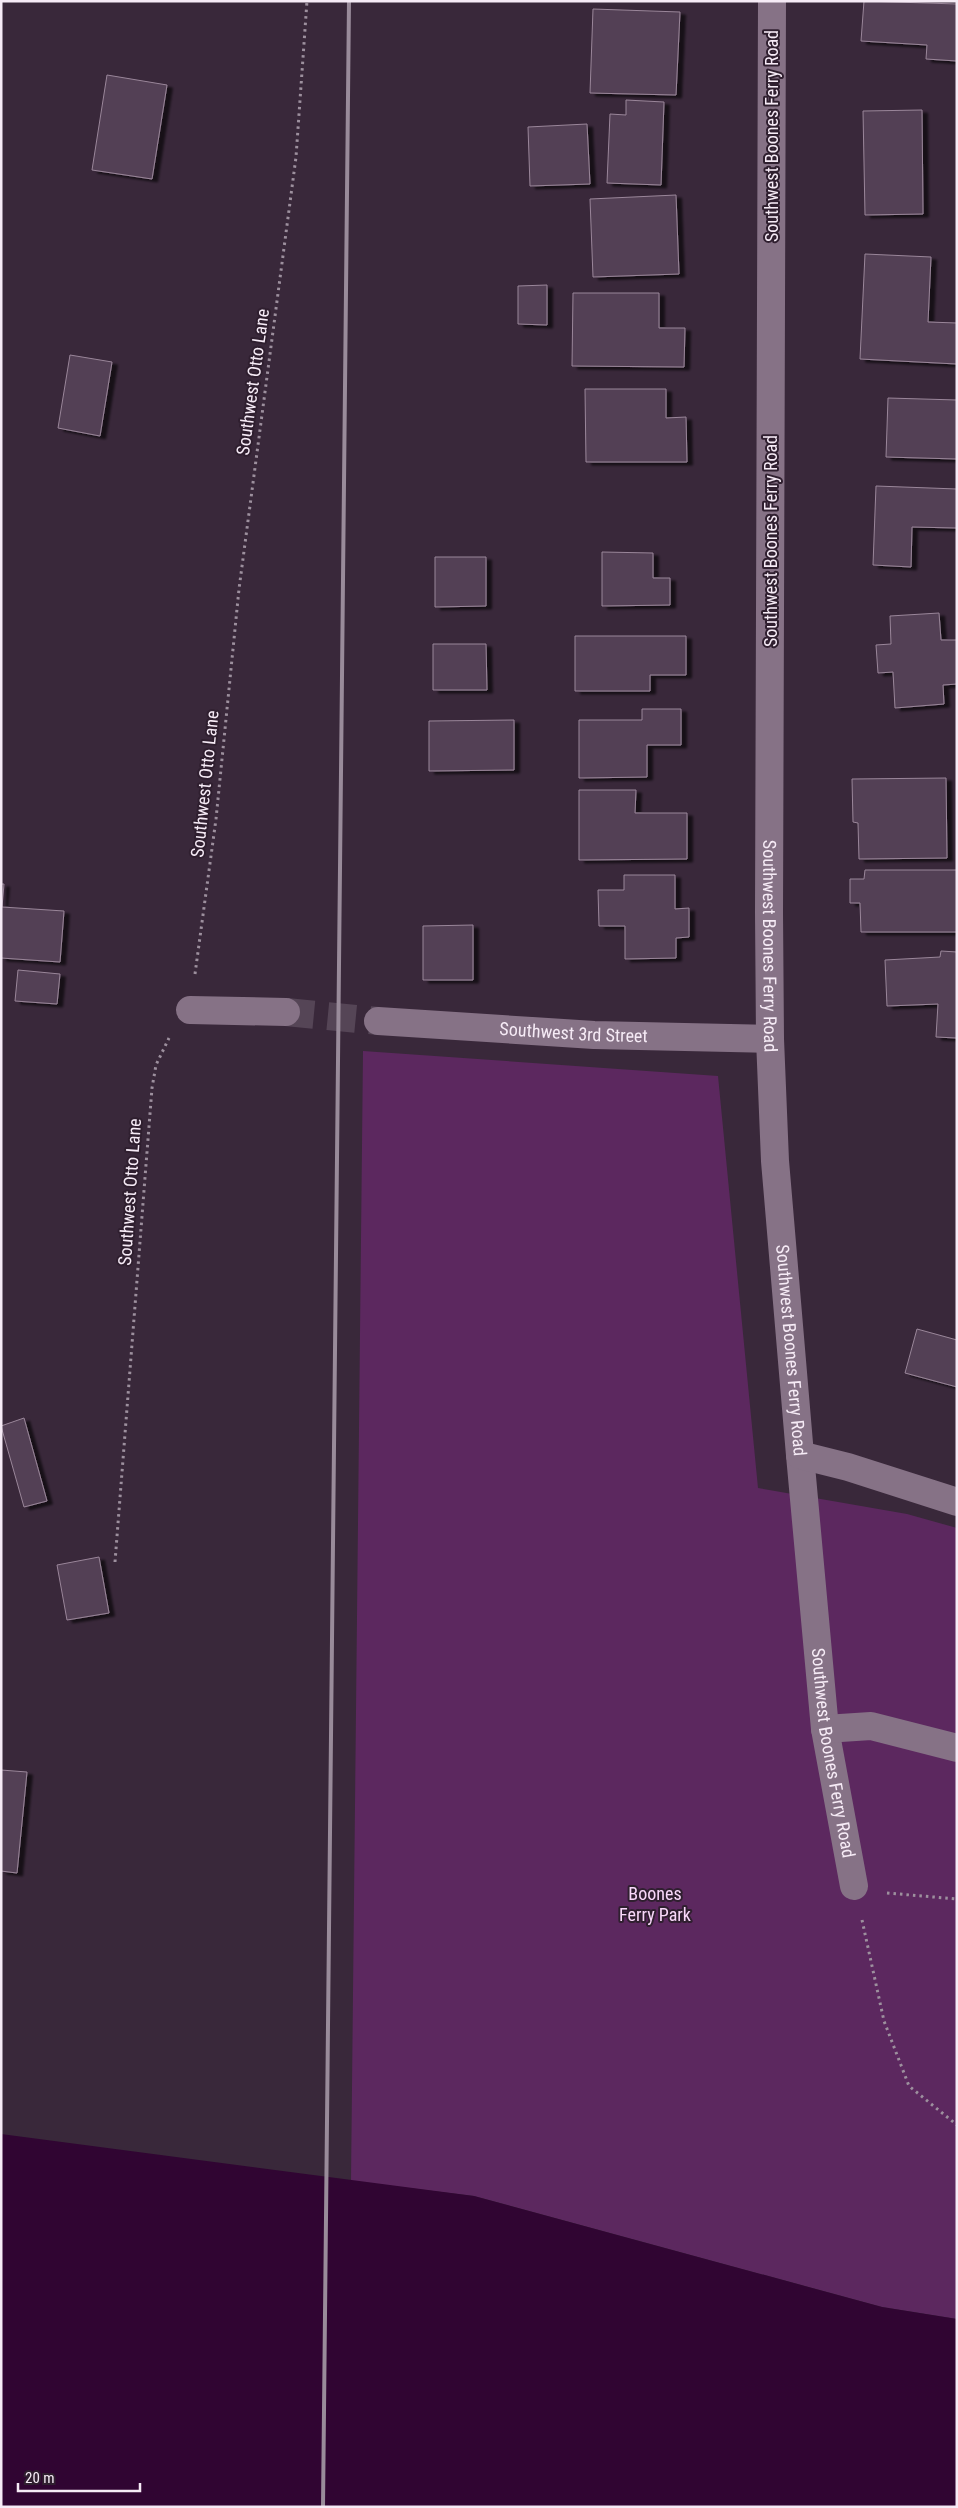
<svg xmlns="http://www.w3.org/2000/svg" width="958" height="2508" font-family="'Roboto Condensed',sans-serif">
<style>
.green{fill:#5c285f}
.water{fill:#300532}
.building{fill:#534154;stroke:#9a869a;filter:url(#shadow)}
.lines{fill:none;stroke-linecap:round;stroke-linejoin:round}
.minor-tunnel{stroke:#554556;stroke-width:28;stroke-dasharray:28 14;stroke-linecap:butt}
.path{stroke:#9d909e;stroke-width:3;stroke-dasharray:2.5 4;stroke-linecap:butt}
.minor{stroke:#867286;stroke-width:28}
.rail{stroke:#998b9a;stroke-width:4}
.labels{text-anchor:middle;stroke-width:4;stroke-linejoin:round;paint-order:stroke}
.street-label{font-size:18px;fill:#f6ebf6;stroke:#2f1f2f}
.park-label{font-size:18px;fill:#f9d8fa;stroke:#2f1f2f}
</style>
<defs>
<filter id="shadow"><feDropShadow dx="5.5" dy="3" stdDeviation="1" flood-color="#0009"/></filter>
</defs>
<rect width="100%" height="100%" fill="#39283a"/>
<!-- green -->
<path class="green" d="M363 1051 718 1076 758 1488 907 1514 957 1528V2319L882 2307 474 2196 351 2181Z"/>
<!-- water -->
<path class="water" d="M1 2134 474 2196 882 2307 957 2319V2507H1Z"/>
<!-- building -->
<path class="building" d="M864 1 957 4V61L926 59 927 45 861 41Z
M593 9 680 12 676 95 590 93Z
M107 75 167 85 152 179 92 170Z
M626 100 664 102 661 185 607 183 610 114 626 115Z
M922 110 923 214 865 215 863 111Z
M587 124 590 184 530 186 528 127Z
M676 195 679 274 593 277 590 199Z
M865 254 931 257 928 322 957 323V364L860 359Z
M547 285V325L518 324V286Z
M573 293H659V328H685L684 367 572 366Z
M70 355 112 362 100 436 58 428Z
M585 389H666V418L686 417 687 462H586Z
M888 398 957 400V459L886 457Z
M876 486 957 489V528L912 527 911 567 873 565Z
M602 552 653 553V578H670V605L602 606Z
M435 557H486V606L435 607Z
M939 613 941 640H957V684L943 685 944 704 895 708 893 672 878 673 876 645 891 644 890 616Z
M575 636H686V675H650V691H575Z
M433 644H486L487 690H433Z
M642 709H681V745H647V777L579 778V720H642Z
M514 720V770L429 771V721Z
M946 778 947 858 859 859 858 823 853 822 852 779Z
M579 790H636L635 813H687V859L579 860Z
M865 870H957V932H861L860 903H850V879H864Z
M624 875H675V909L689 908V937L676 938V958L625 959V926H599L598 890H624Z
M1 884H4L2 907 64 911 60 962 1 958Z
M473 925V980H423V926Z
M941 951 957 952V1038L936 1037 938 1004 887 1006 885 960 940 957Z
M18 970 60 974 57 1004 15 1001Z
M917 1329 957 1340V1387L905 1373Z
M24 1418 47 1501 24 1507 1 1426Z
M99 1557 109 1613 67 1620 57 1565Z
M1 1770 27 1772 17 1873 1 1871Z"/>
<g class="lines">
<!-- minor-tunnel -->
<path class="minor-tunnel" d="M286 1012 378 1021"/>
<!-- path -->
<path class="path" d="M195 974 216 819 239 589 296 157 307 1
M115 1562 152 1088 156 1065 169 1038
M887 1893 957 1899
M862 1920 884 2021 909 2086 957 2125"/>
<!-- minor -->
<g class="minor">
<path id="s1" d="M772 1 769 913 770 1039 775 1161 800 1455 825 1729 854 1886"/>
<path d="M190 1010 286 1012"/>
<path id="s2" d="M378 1021 594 1035 770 1039"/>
<path d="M800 1455 848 1467 957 1502"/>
<path d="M825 1729 871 1726 957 1748"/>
</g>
<!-- rail -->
<path class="rail" d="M323 2507 349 1"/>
</g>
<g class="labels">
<!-- street labels -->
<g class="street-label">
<text transform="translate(772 136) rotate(-90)" y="6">Southwest Boones Ferry Road</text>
<text transform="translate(253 382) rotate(-82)" y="6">Southwest Otto Lane</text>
<text transform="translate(771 541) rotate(-90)" y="6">Southwest Boones Ferry Road</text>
<text transform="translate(205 784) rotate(-84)" y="6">Southwest Otto Lane</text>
<text dy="6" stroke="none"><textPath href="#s1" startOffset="945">Southwest Boones Ferry Road</textPath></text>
<text dy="6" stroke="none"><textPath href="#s2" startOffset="196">Southwest 3rd Street</textPath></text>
<text transform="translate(130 1192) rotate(-86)" y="6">Southwest Otto Lane</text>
<text dy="6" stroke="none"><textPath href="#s1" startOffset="1350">Southwest Boones Ferry Road</textPath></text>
<text dy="6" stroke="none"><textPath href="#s1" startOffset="1755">Southwest Boones Ferry Road</textPath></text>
</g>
<!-- park labels -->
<g class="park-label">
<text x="655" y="1900">Boones<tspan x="655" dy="21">Ferry Park</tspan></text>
</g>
</g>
<!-- border -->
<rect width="958" height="2508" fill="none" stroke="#f6ebf6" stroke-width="5"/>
<!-- scale -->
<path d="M18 2483v8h122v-8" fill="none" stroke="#f6ebf6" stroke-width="2.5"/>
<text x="25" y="2483" font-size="15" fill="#f6ebf6" stroke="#2f1f2f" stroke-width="4" paint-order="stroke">20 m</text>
</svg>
